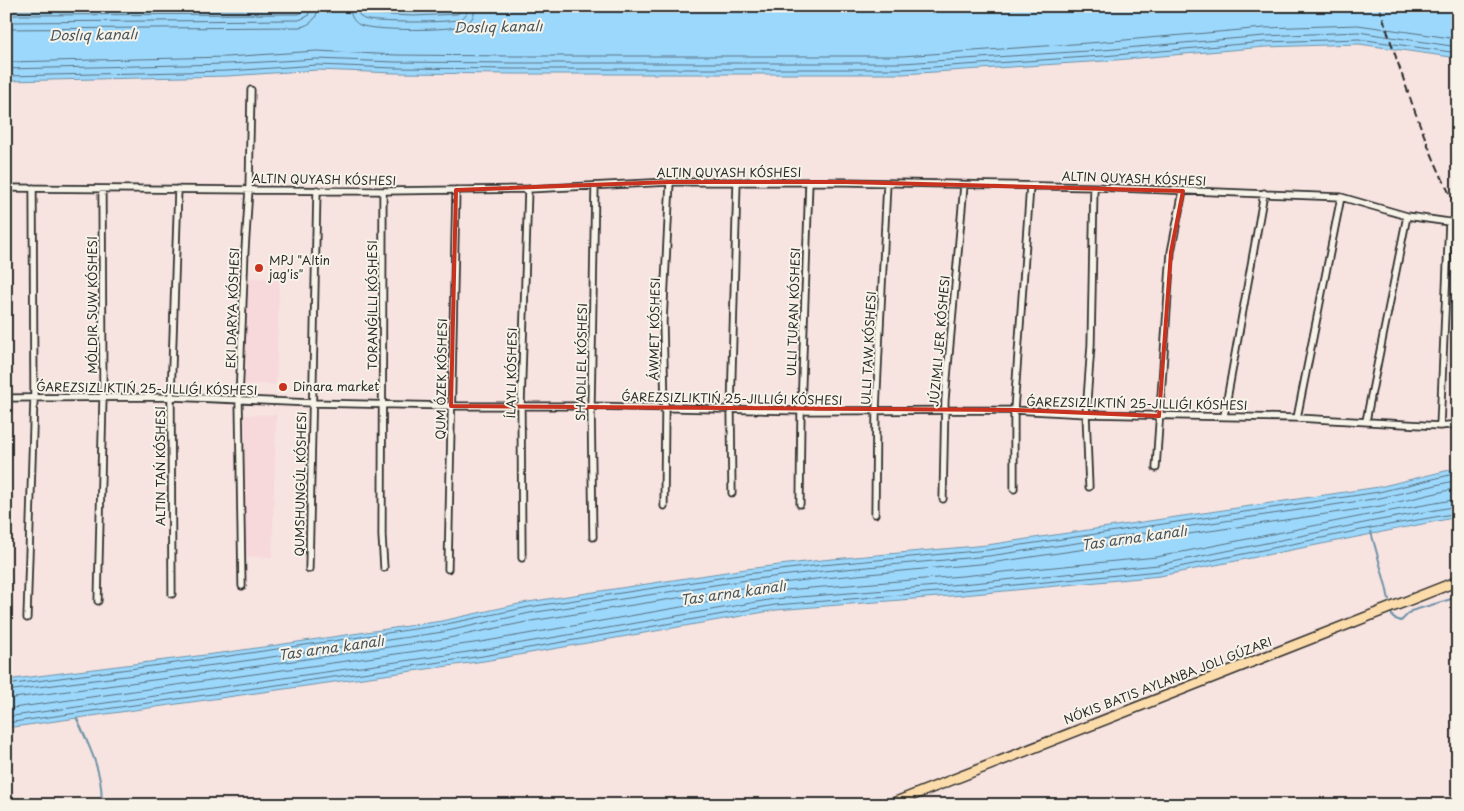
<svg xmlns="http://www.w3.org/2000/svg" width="1464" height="811" font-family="'Playpen Sans',sans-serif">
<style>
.built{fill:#f7d8db}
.water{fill:#9cd8fc;stroke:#6f93a8}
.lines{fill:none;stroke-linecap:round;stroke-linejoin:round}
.shore{stroke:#58707f;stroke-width:1}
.stream{stroke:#6f93a8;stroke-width:2}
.street-casing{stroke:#2b2b2b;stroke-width:9}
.primary-casing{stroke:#2b2b2b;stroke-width:12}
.street{stroke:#f7f3e8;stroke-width:5.5}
.primary{stroke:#fcdcab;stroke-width:9}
.rail{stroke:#2b2b2b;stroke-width:2;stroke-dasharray:8 4;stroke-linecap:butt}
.marked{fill:none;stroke:#c8321e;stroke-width:4;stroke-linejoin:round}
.poi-dot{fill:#c8321e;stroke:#f7f3e8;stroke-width:2}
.labels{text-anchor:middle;stroke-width:4;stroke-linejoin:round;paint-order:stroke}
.street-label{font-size:12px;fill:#2b2b2b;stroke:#f7f3e8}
.poi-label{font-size:12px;fill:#2b2b2b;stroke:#f7f3e8;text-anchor:start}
.water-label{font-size:14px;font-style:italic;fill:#47565f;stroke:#f7f3e8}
</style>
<rect width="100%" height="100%" fill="#f7e3e0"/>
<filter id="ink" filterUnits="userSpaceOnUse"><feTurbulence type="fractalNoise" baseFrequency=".02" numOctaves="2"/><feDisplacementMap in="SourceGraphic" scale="10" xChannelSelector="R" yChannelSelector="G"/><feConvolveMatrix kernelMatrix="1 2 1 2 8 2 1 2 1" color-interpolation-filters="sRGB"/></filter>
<g filter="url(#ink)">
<!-- built -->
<path class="built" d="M247 278 279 279 276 384H245Z
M245 415H276L272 557 245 556Z"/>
<!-- water -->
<path class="water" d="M502 6H1458V58L1359 44 1265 47 1104 61 903 74H514L395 73 317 70 228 76 6 81V10L364 9 414 11Z
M1458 468V517L1160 576 963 595 776 610 484 661 6 728V680L229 652 442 621 528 602 746 569 822 560 987 545 1379 487Z"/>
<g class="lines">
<!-- shore -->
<path class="shore" d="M349 6C350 14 353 22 360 25 372 31 453 31 464 25 472 22 475 14 475 6
M357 6C357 12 359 16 364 19 374 23 451 23 461 19 466 16 468 12 468 6
M363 6 364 11 368 14 414 16 457 14 461 11 462 6
M6 15 299 14 304 11 305 6
M6 22 299 20 308 16 311 6
M6 29 300 27C311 25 318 18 318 6
M6 62 227 57 317 51 396 55 514 56H902L1102 42 1264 28 1358 25 1458 39
M6 69 227 64 317 59 395 62 514 63H903L1103 50 1264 36 1358 32 1458 47
M6 76 228 71 317 65 395 68 514 69H903L1103 56 1265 42 1359 39 1458 53
M6 685 229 656 442 625 529 607 746 574 822 565 988 550 1379 492 1458 473
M6 691 230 663 443 632 530 613 747 580 823 571 989 556 1380 498 1458 480
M6 699 231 670 444 639 531 621 748 587 824 578 990 563 1381 506 1458 488
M6 709 481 642 773 591 962 576 1157 557 1368 515 1458 499
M6 717 482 650 774 599 962 584 1158 565 1369 522 1458 506
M6 723 483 656 775 605 963 590 1159 571 1371 528 1458 513"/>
<!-- stream -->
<path class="stream" d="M1371 532 1386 586 1389 600
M1391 612 1393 618 1401 621 1411 611 1458 597
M77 719C88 743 105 777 101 805"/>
<defs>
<path id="street" d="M6 188 383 191 528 189 670 182H846L1094 187 1341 197 1407 216 1449 222 1440 426
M383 191 382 536 384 568
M6 398 171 397 312 403 451 406H591L801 411 1014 410 1086 414 1297 418 1440 426 1458 424
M1224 416 1264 193
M1297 418 1341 197
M1366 421 1407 216
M1156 468 1171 252 1183 191
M1089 487 1086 414 1091 345 1094 187
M1014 489V410L1030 186
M732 493 731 410 737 182
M943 499 945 400 964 185
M800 504 801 411 809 182
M664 506 665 408 663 322 670 182
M875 514 876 410 887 183
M593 537 591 406 595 186
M522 558 521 405 528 189
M309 569 317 190
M448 569 456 190
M242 586 239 400 245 250 249 189 251 90
M172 594 171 397 178 189
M98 601 103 397 102 189
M27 618 34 398 33 188"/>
<path id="primary" d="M888 805 1458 581"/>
</defs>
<!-- street casing -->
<use href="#street" class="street-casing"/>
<!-- primary casing -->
<use href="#primary" class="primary-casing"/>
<!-- street -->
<use href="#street" class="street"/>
<!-- primary -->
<use href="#primary" class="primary"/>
<!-- rail -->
<path class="rail" d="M1379 6C1402 75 1424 146 1458 210"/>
</g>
</g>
<!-- marked area -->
<path class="marked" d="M670 182H846L1183 191 1171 252 1159 416 1014 410 451 406 456 190Z"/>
<!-- markers -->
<g class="poi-dot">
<circle cx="259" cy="268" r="5"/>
<circle cx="283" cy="387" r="5"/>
</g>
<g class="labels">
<!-- street labels -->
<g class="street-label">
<text x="729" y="177">ALTIN QUYASH KÓSHESI</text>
<text transform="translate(1134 179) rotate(2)" y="4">ALTIN QUYASH KÓSHESI</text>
<text transform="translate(324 180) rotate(1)" y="4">ALTIN QUYASH KÓSHESI</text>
<text transform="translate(93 305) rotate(-90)" y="4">MÓLDIR SUW KÓSHESI</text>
<text transform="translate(373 305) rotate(-90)" y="4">TORANǴILLI KÓSHESI</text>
<text transform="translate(233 308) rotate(-88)" y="4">EKI DARYA KÓSHESI</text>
<text transform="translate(794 312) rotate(-88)" y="4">ULLI TURAN KÓSHESI</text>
<text transform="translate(655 329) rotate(-89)" y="4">ÁWMET KÓSHESI</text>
<text transform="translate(940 341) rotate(-85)" y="4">JÚZIMLI JER KÓSHESI</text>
<text transform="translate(869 348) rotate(-87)" y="4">ULLI TAW KÓSHESI</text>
<text transform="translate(582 362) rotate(-89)" y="4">SHADLI EL KÓSHESI</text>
<text transform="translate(512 373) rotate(-89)" y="4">ÍLAYLI KÓSHESI</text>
<text transform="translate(442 379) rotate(-89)" y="4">QUM ÓZEK KÓSHESI</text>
<text transform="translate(147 389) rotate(1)" y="4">ǴAREZSIZLIKTIŃ 25-JILLIǴI KÓSHESI</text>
<text transform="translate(732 399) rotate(1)" y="4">ǴAREZSIZLIKTIŃ 25-JILLIǴI KÓSHESI</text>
<text transform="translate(1137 404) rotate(1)" y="4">ǴAREZSIZLIKTIŃ 25-JILLIǴI KÓSHESI</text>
<text transform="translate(161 466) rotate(-90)" y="4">ALTIN TAŃ KÓSHESI</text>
<text transform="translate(301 484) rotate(-89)" y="4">QUMSHUNGÚL KÓSHESI</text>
<text transform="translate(1168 681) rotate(-21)" y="4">NÓKIS BATIS AYLANBA JOLI GÚZARI</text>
</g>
<!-- poi labels -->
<g class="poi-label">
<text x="269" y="265">MPJ "Altin<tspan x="269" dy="14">jag'is"</tspan></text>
<text x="293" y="391">Dinara market</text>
</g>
<!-- water labels -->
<g class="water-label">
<text transform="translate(498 27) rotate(-1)" y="5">Doslıq kanalı</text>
<text transform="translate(93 35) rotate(-1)" y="5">Doslıq kanalı</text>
<text transform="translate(1134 538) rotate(-8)" y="5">Tas arna kanalı</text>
<text transform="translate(733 593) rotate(-8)" y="5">Tas arna kanalı</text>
<text transform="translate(331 648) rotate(-8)" y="5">Tas arna kanalı</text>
</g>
</g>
<!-- margin -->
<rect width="1464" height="811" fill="none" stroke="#f7f3e8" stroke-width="25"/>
<rect x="12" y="12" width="1439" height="786" fill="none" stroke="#2b2b2b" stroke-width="2" filter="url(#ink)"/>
</svg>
